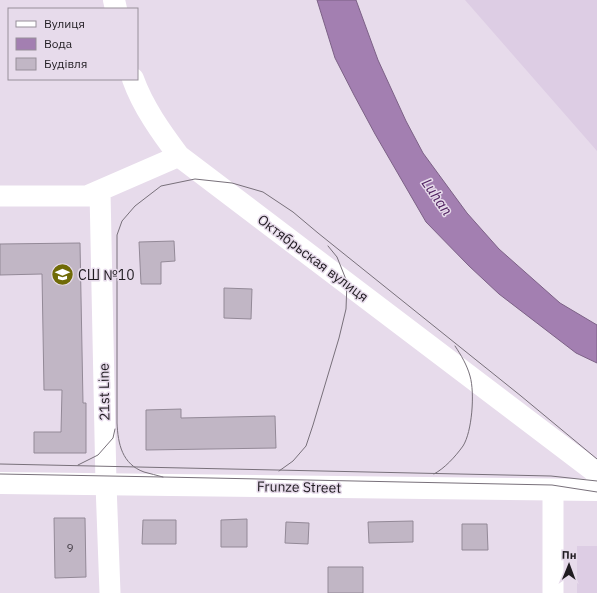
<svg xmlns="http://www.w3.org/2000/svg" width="597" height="593" font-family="'IBM Plex Sans',sans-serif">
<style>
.built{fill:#ddcde4}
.water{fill:#a37fb1;stroke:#7c6186}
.building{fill:#c1b6c5;stroke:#938997}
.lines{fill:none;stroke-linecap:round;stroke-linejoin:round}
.street{stroke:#fff;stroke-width:21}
.secondary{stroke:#fff;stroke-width:22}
.tram{stroke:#78707a;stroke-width:1}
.labels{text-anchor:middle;stroke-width:3;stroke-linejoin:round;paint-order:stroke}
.number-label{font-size:12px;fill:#48424a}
.street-label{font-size:14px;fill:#201c21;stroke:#e7dbeb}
.poi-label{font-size:14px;fill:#201c21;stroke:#e7dbeb;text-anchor:start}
.water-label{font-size:15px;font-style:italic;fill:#532563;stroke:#e7dbeb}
</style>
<rect width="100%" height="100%" fill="#e7dbeb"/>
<!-- built -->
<path class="built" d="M465 0H597V151Z
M577 546H597V593H577Z"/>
<!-- water -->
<path class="water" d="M317 0H356L378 60 406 121 423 153 467 213 499 249 560 303 597 325V363L576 353 499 294 469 266 426 222 375 134 354 95 335 58Z"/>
<!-- building -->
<path class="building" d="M174 241 175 261 161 262V284H141L139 242Z
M80 243 83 403H86V453H34V432H61L62 390H44L42 274 0 275V244Z
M224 288 252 289 251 319 224 318Z
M181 409V418L275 416 276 448 146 450V410Z
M54 518H85L86 577 55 578Z
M247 519V547H221V520Z
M143 520H176V544H142Z
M413 521V542L369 543 368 522Z
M286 522 309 523 308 544 285 543Z
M462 524H487L488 550H462Z
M328 567H363V593H328Z"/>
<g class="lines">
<!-- street -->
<path class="street" d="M100 191 106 484 110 593
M0 196H87L179 156
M553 490V593"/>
<!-- secondary -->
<path class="secondary" d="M114 0 116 9
M133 79C143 107 161 132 179 156L597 473
M0 483 597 490"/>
<!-- tram -->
<path class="tram" d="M0 464 551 476 597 481
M78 465 98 455 113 438 115 429
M279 471 293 461 306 446 313 425 339 338 346 309 347 282 337 257 328 246
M0 474 163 477 403 482 552 485 597 492
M434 474C445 468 455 457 463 446 472 432 475 393 470 376 467 365 461 355 455 346
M163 477C157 475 150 474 144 472 122 464 118 444 117 423V235L122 221 135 206 161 186 195 179 232 183 263 192 293 212 318 233 521 396 597 459"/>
</g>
<!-- icons -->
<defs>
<symbol id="school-disc" viewBox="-11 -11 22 22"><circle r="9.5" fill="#706b07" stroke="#e7dbeb"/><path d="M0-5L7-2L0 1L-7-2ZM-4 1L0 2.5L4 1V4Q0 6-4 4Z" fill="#fff"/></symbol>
</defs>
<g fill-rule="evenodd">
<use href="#school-disc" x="50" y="262" width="25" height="25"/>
</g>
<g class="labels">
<!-- number labels -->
<g class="number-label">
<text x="70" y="552">9</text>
</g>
<!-- street labels -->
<g class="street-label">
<text transform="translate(313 258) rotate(37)" y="5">Октябрьская вулиця</text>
<text transform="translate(104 392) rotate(-91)" y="5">21st Line</text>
<text transform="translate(299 487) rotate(1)" y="5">Frunze Street</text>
</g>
<!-- poi labels -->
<g class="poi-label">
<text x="78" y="280">СШ №10</text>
</g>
<!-- water labels -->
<g class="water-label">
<text transform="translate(437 197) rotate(55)" y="5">Luhan</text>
</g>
</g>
<!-- legend -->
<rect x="8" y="8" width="130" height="72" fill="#e7dbeb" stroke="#978f9a"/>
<rect x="16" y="21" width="20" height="6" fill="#ffffff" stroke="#978f9a"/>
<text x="44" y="28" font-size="12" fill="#201c21">Вулиця</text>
<rect x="16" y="38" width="20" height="12" fill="#a37fb1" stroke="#978f9a"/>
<text x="44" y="48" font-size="12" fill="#201c21">Вода</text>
<rect x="16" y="58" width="20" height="12" fill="#c1b6c5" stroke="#978f9a"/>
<text x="44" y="68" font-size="12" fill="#201c21">Будівля</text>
<!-- north arrow -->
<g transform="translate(569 565) rotate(1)" stroke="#e7dbeb" stroke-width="3" paint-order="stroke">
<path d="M0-3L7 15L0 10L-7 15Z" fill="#201c21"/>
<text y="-6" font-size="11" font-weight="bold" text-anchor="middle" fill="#201c21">Пн</text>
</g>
</svg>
